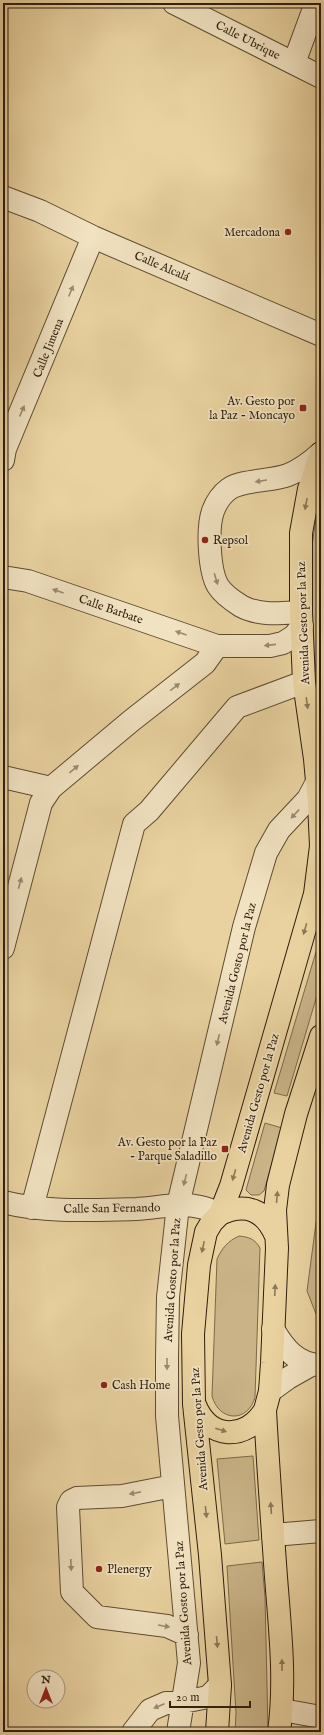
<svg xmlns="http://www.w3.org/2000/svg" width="324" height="1735" font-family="'IM FELL English',serif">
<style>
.green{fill:#c9b387;stroke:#7c684a}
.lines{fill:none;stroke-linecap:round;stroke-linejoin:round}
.minor-casing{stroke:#5d4b32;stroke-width:24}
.major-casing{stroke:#2e1e0e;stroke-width:24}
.minor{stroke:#f1e2c1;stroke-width:22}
.major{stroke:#e9d2a0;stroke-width:22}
.oneway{fill:#998a70}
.oneway2{fill:#8c7857}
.poi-dot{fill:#8f2418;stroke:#f1e2c1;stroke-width:1.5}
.labels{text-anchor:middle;stroke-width:3.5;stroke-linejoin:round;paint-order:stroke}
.street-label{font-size:12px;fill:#2e1e0e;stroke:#f1e2c1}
.poi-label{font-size:12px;fill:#2e1e0e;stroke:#f1e2c1;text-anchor:end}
</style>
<rect width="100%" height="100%" fill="#e9d2a0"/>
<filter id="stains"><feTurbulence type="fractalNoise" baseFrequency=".005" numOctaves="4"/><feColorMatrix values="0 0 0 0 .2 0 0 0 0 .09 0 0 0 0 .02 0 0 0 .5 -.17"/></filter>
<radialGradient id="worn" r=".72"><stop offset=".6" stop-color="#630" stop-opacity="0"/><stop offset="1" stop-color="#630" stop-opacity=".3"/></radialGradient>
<!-- green -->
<path class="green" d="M321 500V711L309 615 308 575 317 510Z
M321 935V982L287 1096 274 1093Z
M265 1123 282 1128 264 1191 259 1195H251L246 1190Z
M321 1185V1316L316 1314 307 1291Z
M239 1236C249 1237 255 1239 260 1248L255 1397C248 1423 219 1422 212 1396L217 1259C222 1248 228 1241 239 1236Z
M253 1456 259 1540 225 1544 217 1459Z
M262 1562 265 1597 268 1731 235 1732 236 1713 227 1566Z"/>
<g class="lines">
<defs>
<path id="minor" d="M174 3 321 77
M294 63 316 3
M3 197 40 211 93 237 321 335
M3 460 5 449 93 237
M3 577 28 581 217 646H270L283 643 294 636 302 626
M301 612C281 613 259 616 241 606 233 601 223 594 218 586 209 571 207 528 213 511 216 503 222 494 229 489 241 480 273 481 288 475 301 470 311 462 321 453
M3 777 51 788
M3 948 41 803 51 788 131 721 205 663 217 646
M3 1202C47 1213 92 1210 136 1209 157 1208 180 1202 200 1207 207 1208 214 1212 220 1214
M32 1208 134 824 149 811 237 707 304 682
M273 1329C284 1348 297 1365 321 1365
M270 1391 288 1378 311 1365
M173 1486 122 1496 77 1498 71 1501 68 1507 72 1592 97 1617 167 1626 187 1635
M273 1535 321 1531
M282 1710 321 1717
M133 1732 150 1710 166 1703 183 1702 208 1697 220 1685
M178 1732 189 1663 167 1416V1357L168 1297 178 1205 244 927 266 853 279 830 308 799 317 782"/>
<path id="major" d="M220 1214C246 1202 265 1210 276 1236
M195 1405C209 1440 246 1441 265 1410
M217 1732 220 1685 210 1555 194 1404 193 1334 199 1265 206 1232 212 1222 220 1214 231 1186 315 894 321 846 319 803 315 759 304 682 301 612V533L309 489 321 453
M279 1732C286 1681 280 1629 276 1577 272 1521 268 1466 265 1410L270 1391 272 1363 277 1248 275 1210 278 1185 296 1114 321 1036"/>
</defs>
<!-- minor casing -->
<use href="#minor" class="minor-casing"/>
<!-- major casing -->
<use href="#major" class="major-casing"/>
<!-- minor -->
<use href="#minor" class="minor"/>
<!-- major -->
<use href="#major" class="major"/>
</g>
<!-- one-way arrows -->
<defs><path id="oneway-solid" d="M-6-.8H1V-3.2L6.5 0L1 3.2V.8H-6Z"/></defs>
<g class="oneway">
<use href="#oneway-solid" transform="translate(71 291) rotate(-68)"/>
<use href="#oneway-solid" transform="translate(22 411) rotate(-66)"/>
<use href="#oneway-solid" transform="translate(261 481) rotate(171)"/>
<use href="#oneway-solid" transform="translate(216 579) rotate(73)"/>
<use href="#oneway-solid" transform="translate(58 591) rotate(-161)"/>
<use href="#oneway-solid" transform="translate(181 633) rotate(-161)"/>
<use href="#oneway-solid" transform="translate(270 645) rotate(174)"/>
<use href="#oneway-solid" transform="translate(175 687) rotate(-38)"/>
<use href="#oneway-solid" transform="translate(74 769) rotate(-40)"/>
<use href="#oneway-solid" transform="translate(295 814) rotate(133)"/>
<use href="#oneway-solid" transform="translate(20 883) rotate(-75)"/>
<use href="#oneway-solid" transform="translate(218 1040) rotate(103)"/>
<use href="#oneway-solid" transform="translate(185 1180) rotate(104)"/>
<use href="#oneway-solid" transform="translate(167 1364) rotate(90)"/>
<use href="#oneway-solid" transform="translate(135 1493) rotate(169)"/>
<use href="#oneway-solid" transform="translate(71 1565) rotate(88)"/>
<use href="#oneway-solid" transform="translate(164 1626) rotate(10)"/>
<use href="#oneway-solid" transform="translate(159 1706) rotate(157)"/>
</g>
<g class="oneway2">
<use href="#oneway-solid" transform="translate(306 504) rotate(101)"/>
<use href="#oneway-solid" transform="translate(307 703) rotate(82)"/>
<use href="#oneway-solid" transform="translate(305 929) rotate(106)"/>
<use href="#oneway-solid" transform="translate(234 1175) rotate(106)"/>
<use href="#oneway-solid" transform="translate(277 1197) rotate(-85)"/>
<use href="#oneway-solid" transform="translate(203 1247) rotate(102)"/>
<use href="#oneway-solid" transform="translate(275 1290) rotate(-87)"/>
<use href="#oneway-solid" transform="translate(221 1430) rotate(18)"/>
<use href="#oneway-solid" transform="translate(271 1508) rotate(-94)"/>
<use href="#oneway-solid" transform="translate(206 1512) rotate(84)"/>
<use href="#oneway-solid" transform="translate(217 1642) rotate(85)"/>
<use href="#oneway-solid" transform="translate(282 1665) rotate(-90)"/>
</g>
<!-- markers -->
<g class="poi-dot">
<circle cx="288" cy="232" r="4"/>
<rect x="299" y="404" width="8" height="8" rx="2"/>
<circle cx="205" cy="540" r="4"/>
<rect x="221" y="1145" width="8" height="8" rx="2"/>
<circle cx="104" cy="1385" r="4"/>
<circle cx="99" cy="1569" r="4"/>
</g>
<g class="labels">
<!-- street labels -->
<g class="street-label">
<text transform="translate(248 40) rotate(27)" y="4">Calle Ubrique</text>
<text transform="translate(162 266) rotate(23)" y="4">Calle Alcalá</text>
<text transform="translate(48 348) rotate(-68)" y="4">Calle Jimena</text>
<text transform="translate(111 609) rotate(19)" y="4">Calle Barbate</text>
<text transform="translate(303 623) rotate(-92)" y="4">Avenida Gesto por la Paz</text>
<text transform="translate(237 963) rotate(-76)" y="4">Avenida Gosto por la Paz</text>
<text transform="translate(258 1093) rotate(-74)" y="4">Avenida Gesto por la Paz</text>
<text transform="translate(112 1208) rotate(-1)" y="4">Calle San Fernando</text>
<text transform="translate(172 1280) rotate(-86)" y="4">Avenida Gosto por la Paz</text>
<text transform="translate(199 1429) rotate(-94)" y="4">Avenida Gesto por la Paz</text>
<text transform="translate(183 1603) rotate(-94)" y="4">Avenida Gosto por la Paz</text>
</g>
<!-- poi labels -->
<g class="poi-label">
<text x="280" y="236">Mercadona</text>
<text x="295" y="405">Av. Gesto por<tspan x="295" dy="14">la Paz - Moncayo</tspan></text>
<text x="213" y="544" text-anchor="start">Repsol</text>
<text x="217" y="1146">Av. Gesto por la Paz<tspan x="217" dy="14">- Parque Saladillo</tspan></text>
<text x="112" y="1389" text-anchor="start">Cash Home</text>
<text x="107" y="1573" text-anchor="start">Plenergy</text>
</g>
</g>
<!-- margin -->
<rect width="324" height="1735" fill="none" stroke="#e9d2a0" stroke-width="16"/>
<rect x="4" y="4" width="316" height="1727" fill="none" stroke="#2e1e0e" stroke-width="2"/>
<rect x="8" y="8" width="308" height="1719" fill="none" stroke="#2e1e0e"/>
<!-- north arrow -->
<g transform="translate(46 1689)"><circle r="19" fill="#f1e2c1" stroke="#a39479"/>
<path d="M0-3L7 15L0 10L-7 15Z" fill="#8f2418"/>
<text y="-6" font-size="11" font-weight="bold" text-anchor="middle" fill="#2e1e0e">N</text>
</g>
<!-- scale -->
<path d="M170 1701v6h80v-6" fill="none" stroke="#2e1e0e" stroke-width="2"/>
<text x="176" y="1701" font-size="12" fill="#2e1e0e" stroke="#f1e2c1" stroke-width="3" paint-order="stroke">20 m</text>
<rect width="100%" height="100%" filter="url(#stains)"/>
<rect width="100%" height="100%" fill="url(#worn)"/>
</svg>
